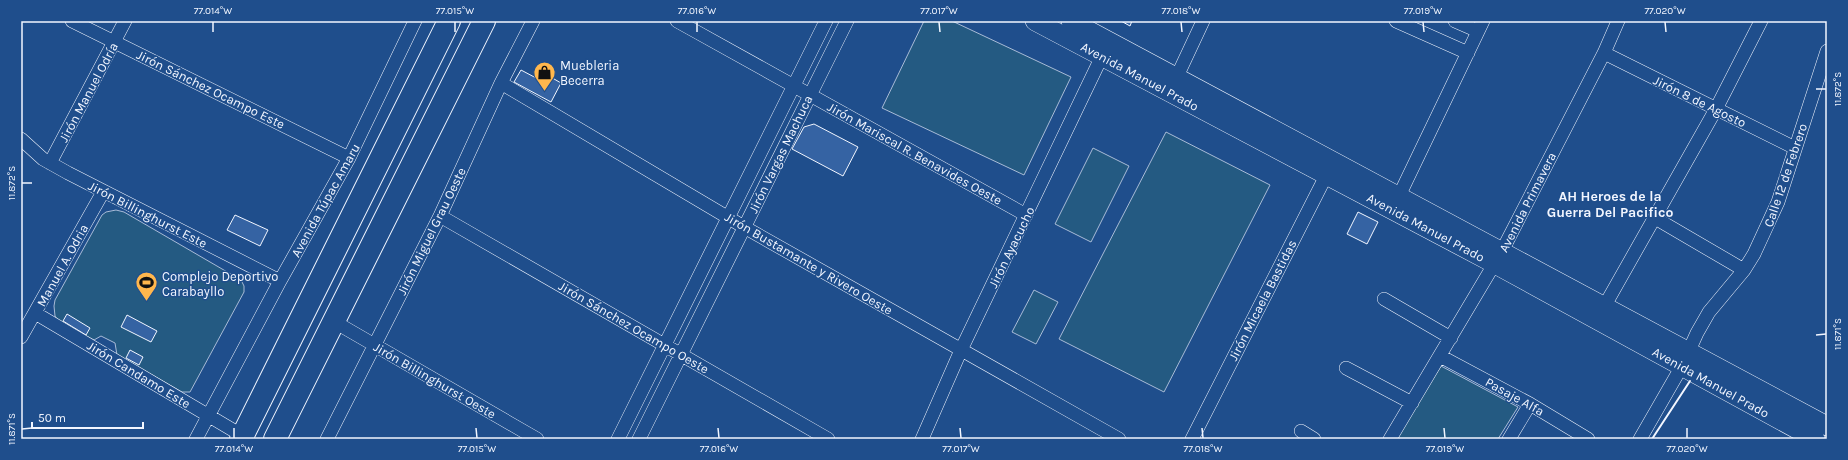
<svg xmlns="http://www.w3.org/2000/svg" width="1848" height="460" font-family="Karla,sans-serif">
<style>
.green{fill:#245a82;stroke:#a8bbd7}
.building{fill:#3563a3;stroke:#f2f6ff}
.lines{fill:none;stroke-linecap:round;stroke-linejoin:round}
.minor-casing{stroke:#f2f6ff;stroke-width:14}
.secondary-casing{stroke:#f2f6ff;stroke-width:20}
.trunk-casing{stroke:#f2f6ff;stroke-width:24}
.minor{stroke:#1f4e8c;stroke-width:13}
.secondary{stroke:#1f4e8c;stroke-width:19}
.trunk{stroke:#1f4e8c;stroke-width:22}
.wall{stroke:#f2f6ff;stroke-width:2}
.ticks{fill:none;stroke:#f2f6ff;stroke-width:1.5}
.labels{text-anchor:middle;stroke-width:3;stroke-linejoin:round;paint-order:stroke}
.poi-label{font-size:13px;fill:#f2f6ff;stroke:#1f4e8c;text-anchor:start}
.street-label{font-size:13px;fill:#f2f6ff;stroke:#1f4e8c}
.neighbourhood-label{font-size:14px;font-weight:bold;fill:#f2f6ff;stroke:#1f4e8c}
.neatline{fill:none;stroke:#f2f6ff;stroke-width:1.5}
.ticks-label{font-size:10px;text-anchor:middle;fill:#f2f6ff}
</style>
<rect width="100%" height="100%" fill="#1f4e8c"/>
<!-- green -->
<path class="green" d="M924 21H952L1071 77 1024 175 882 108Z
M1166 132 1270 185 1164 392 1059 339Z
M1093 148 1129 166 1091 242 1055 224Z
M116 210 124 212 241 280 244 286V292L190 392H182L117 355 115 343 101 336 94 340 59 322 55 316 54 306 55 300 102 215 106 212Z
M1034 290 1058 302 1036 344 1012 332Z
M1441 366 1518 407 1498 439H1394Z"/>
<!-- building -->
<path class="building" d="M1121 21H1132L1130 26Z
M521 70 538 79 542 72 561 83 551 102 514 82Z
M814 124 858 147 843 176 792 149 804 127Z
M1358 212 1378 222 1367 244 1347 234Z
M235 215 268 230 260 246 227 230Z
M67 314 90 328 86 335 63 321Z
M127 315 157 331 151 342 121 327Z
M130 350 143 357 139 365 126 358Z"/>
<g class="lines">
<defs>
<path id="minor" d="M72 21 349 158
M677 21 1026 215
M1396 21 1468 53
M1455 21 1478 31
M1604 53 1795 148
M501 83 744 227 1119 439
M1173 85 1203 21
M21 139 43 159 68 173 280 281
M50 163 125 21
M1399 196 1483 21
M440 216 828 439
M1655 218 1744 270
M1384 299 1451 338
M35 313 248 439
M1600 314 1716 109 1761 21
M333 321 537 439
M21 337 103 192
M1440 356 1530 404 1588 439
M1346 368 1412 403
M1301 431 1314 439
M196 439 280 281 349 158 415 21
M327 439 440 216 501 83 533 21
M618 439 826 21
M639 439 847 21
M922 439 961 350 1102 56
M1192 439 1330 168
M1390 439 1502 251 1604 53 1618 21
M1509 439 1530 404
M1640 439 1682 366 1697 333 1709 312 1744 270 1754 254 1778 202 1827 51"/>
<path id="secondary" d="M1035 21 1495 264 1815 439
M1071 21 1827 426"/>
<path id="trunk" d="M241 439 449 21
M275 439 484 21"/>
</defs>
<!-- minor casing -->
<use href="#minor" class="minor-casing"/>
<!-- secondary casing -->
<use href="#secondary" class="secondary-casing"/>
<!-- trunk casing -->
<use href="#trunk" class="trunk-casing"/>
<!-- minor -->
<use href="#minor" class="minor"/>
<!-- secondary -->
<use href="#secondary" class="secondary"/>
<!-- trunk -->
<use href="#trunk" class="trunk"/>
<!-- wall -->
<path class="wall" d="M1652 439 1690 381"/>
</g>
<!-- ticks -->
<path class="ticks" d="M213 22V32M455 22V32M697 22V32M939 22 940 32M1181 22 1182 32M1423 22 1424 32M1665 22 1666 32M1816 89H1826M22 183H32M1816 335 1826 334M234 428V438M476 428 477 438M718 428 719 438M960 428 961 438M1202 428 1203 438M1444 428 1445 438M1687 428V438M22 429 32 428"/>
<!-- icons -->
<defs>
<symbol id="shop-pin" viewBox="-11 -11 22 30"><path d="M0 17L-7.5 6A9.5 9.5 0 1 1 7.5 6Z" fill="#ffb74d" stroke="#1f4e8c"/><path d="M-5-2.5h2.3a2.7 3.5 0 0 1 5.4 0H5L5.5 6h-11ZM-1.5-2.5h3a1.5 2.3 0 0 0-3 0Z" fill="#111"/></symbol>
<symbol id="stadium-pin" viewBox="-11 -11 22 30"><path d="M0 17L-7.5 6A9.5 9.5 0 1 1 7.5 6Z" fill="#ffb74d" stroke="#1f4e8c"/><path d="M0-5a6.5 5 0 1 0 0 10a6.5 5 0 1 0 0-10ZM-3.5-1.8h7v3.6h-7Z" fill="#111"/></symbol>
</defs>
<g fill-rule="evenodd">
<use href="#shop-pin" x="532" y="60" width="25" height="34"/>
<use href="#stadium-pin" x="134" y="270" width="25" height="34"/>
</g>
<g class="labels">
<!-- poi labels -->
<g class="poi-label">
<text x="560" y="70">Muebleria<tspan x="560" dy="15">Becerra</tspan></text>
<text x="162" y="281">Complejo Deportivo<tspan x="162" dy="15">Carabayllo</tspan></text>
</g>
<!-- street labels -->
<g class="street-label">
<text transform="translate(1140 76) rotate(28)" y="5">Avenida Manuel Prado</text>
<text transform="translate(211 89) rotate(26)" y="5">Jirón Sánchez Ocampo Este</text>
<text transform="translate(88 92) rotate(-62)" y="5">Jirón Manuel Odría</text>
<text transform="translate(1700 101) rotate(26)" y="5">Jirón 8 de Agosto</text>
<text transform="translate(915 153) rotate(29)" y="5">Jirón Mariscal R. Benavides Oeste</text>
<text transform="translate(780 154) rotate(-64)" y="5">Jirón Vargas Machuca</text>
<text transform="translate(1785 175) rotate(-71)" y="5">Calle 12 de Febrero</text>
<text transform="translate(325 200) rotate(-61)" y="5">Avenida Túpac Amaru</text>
<text transform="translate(1527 202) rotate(-63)" y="5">Avenida Primavera</text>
<text transform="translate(148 214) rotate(27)" y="5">Jirón Billinghurst Este</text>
<text transform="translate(1426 227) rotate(28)" y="5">Avenida Manuel Prado</text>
<text transform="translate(431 231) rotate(-64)" y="5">Jirón Miguel Grau Oeste</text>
<text transform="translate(1011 247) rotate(-64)" y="5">Jirón Ayacucho</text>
<text transform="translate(809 263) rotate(30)" y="5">Jirón Bustamante y Rivero Oeste</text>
<text transform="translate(62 265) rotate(-61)" y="5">Manuel A. Odria</text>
<text transform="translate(1262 300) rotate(-63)" y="5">Jirón Micaela Bastidas</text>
<text transform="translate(634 327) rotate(30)" y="5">Jirón Sánchez Ocampo Oeste</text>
<text transform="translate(139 374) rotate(31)" y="5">Jirón Candamo Este</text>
<text transform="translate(435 380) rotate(30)" y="5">Jirón Billinghurst Oeste</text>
<text transform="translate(1711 382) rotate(29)" y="5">Avenida Manuel Prado</text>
<text transform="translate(1515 396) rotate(29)" y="5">Pasaje Alfa</text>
</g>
<!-- neighbourhood labels -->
<g class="neighbourhood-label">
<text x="1610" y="201">AH Heroes de la<tspan x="1610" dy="16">Guerra Del Pacifico</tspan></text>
</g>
</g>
<!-- border -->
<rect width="1848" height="460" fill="none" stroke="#1f4e8c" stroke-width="44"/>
<!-- scale -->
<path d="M32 422v6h111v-6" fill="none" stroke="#f2f6ff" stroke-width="2"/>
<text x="38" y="422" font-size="12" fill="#f2f6ff" stroke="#1f4e8c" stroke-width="3" paint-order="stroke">50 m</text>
<rect x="22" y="22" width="1804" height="416" class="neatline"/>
<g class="ticks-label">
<text x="213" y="14">77.014°W</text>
<text x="455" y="14">77.015°W</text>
<text x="697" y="14">77.016°W</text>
<text x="939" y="14">77.017°W</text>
<text x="1181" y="14">77.018°W</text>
<text x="1423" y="14">77.019°W</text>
<text x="1665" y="14">77.020°W</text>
<text transform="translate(1837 89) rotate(-90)" y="4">11.872°S</text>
<text transform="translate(11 183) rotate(-90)" y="4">11.872°S</text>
<text transform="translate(1837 334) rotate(-90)" y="4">11.871°S</text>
<text transform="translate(11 429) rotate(-90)" y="4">11.871°S</text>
<text x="234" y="452">77.014°W</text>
<text x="477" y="452">77.015°W</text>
<text x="719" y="452">77.016°W</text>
<text x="961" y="452">77.017°W</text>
<text x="1203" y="452">77.018°W</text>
<text x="1445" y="452">77.019°W</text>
<text x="1687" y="452">77.020°W</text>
</g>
</svg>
